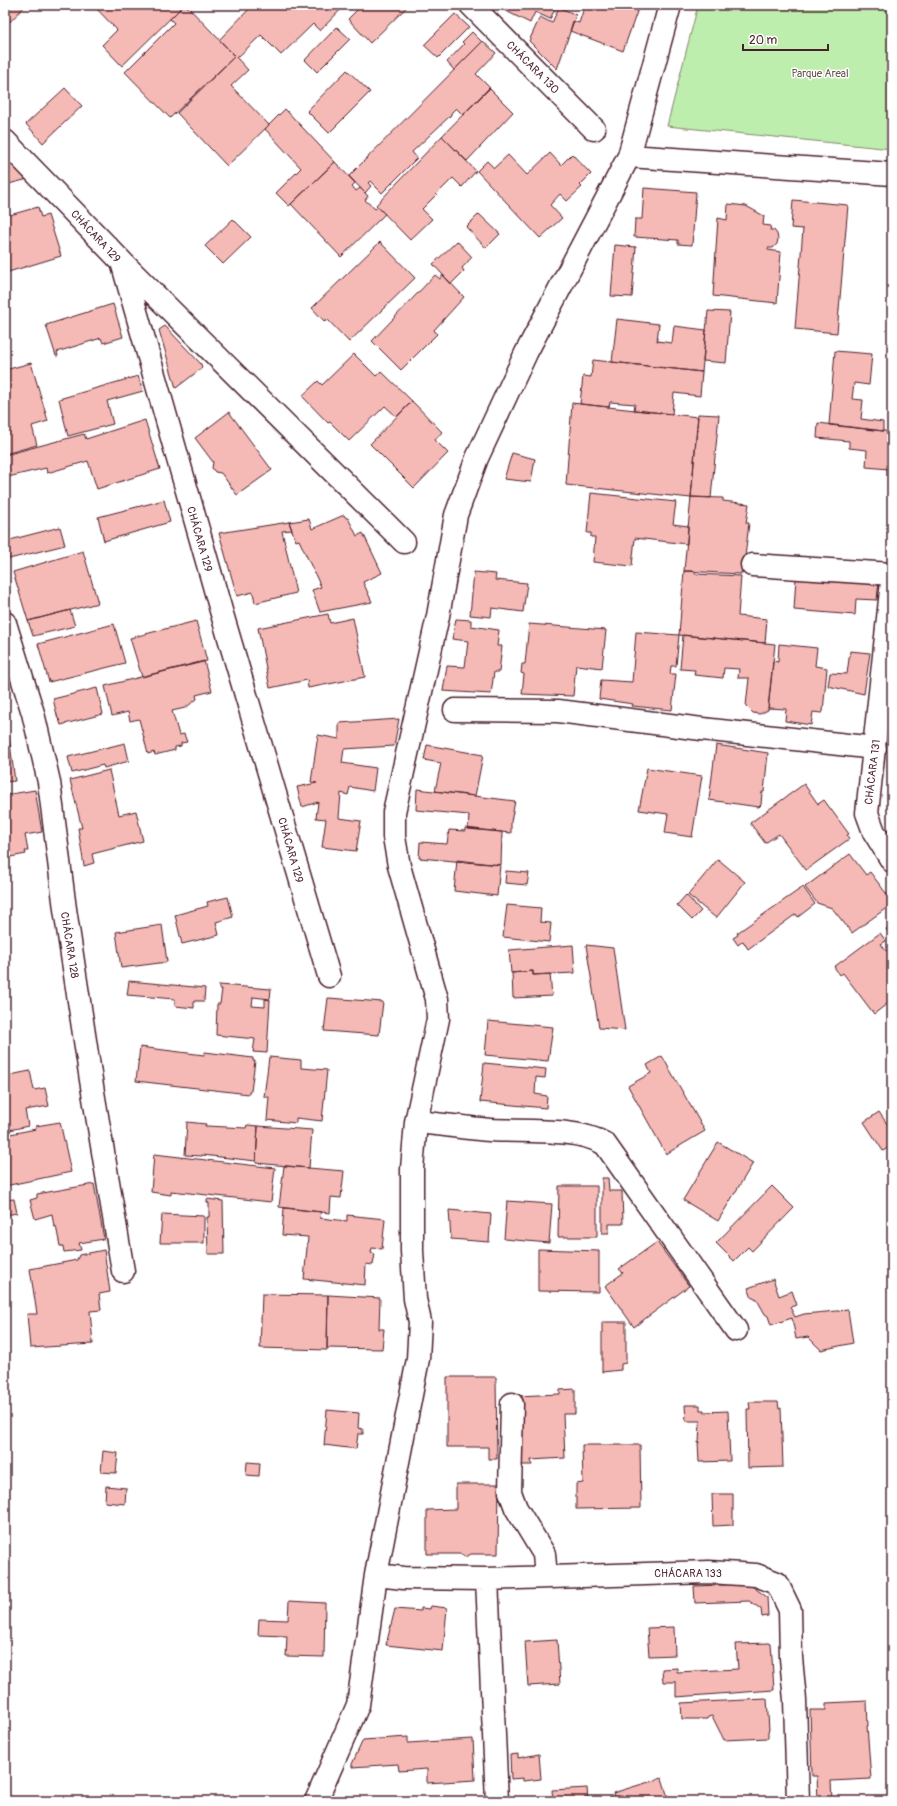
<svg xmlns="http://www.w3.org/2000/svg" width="897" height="1806" font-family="Pangolin,sans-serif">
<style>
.green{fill:#bdeead;stroke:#84866c}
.building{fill:#f6bab6;stroke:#4a1f2b}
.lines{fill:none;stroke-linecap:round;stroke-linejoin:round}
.minor-casing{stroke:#4a1f2b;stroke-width:25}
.minor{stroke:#fff;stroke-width:22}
.labels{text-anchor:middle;stroke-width:3;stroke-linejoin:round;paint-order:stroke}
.street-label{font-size:11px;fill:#4a1f2b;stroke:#fff}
.park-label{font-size:11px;fill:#67534c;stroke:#fff}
</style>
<rect width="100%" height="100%" fill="#fff"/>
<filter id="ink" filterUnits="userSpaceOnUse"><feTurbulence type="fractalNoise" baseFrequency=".025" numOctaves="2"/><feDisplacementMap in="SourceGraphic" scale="8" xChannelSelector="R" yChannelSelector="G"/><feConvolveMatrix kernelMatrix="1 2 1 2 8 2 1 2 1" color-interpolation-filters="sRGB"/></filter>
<g filter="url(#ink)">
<!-- green -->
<path class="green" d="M698 5H892V149L667 126Z"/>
<!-- building -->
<path class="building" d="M5 5H26L5 27Z
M93 5H184L122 66 102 45 117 30Z
M184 5H186L235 56 170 118 125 72 174 23 170 19Z
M253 5H345L320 31 313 24 281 55 261 35 237 58 219 40Z
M362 5H409L370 43 348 19Z
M501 5H557L550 19 535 12 530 23 500 8Z
M585 5H627L638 9 623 51 570 31 573 21 579 23Z
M559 7 576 15 557 69 529 41 540 17 552 23Z
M455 14 469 27 438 58 424 45Z
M337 27 350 39 317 72 305 60Z
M472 32 482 42 454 70 447 62 464 44 462 42Z
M483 41 496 53 476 74 490 88 463 115 456 108 451 113V115L412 152 417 158 382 193 370 181 368 183 371 186 365 193 349 176Z
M235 56 248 70 231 86 269 125 227 166 177 113Z
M347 70 370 92 329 133 307 111Z
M65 88 82 106 43 143 26 124Z
M489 88 513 112 467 161 442 136Z
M285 109 335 162 289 206 276 193 301 168 265 129Z
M442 136 476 171 462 187 453 178 422 209 432 219 410 240 376 205Z
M550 153 561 165 572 154 591 174 580 185 582 187 567 201 560 194 550 205 562 218 540 238 477 171 487 161 494 168 508 155 527 175Z
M5 156 28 179 5 185Z
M335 162 355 183 352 186 356 191 360 188 368 196 365 200 375 209 378 207 385 214 341 257 291 204Z
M644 188 696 192 692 245 678 244V240L634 237 635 219H642Z
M793 200 848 205 837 333 795 329 803 229 791 228Z
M7 204 10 215 38 207 41 217 48 215 61 256 5 273V205Z
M728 204 746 206 764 216 763 225 771 226 770 230H774L777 234 778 239 777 244 773 248H768V250L781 252 777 303 713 296 718 218 727 220Z
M479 214 500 234 486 248 466 227Z
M233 219 251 237 223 264 205 246Z
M457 241 472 257 462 268 464 271 451 284 433 264Z
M380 242 415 278 349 342 327 319 325 322 312 308Z
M615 245 636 247 632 297 611 296Z
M435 275 440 279 443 275 464 297 434 330 437 334 401 370 372 341Z
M113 304 123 337 103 343 101 338 57 352 58 356H56L46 325Z
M708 311 730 312 726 363 703 361Z
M617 319 659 324 657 341 672 343 674 326 706 330 702 372 612 362Z
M165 326 201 364 202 368 176 388 159 330Z
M835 351 872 354 869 385 854 383 852 399 863 400 861 419 883 422V431L829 425Z
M354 354 376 376 381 371 412 401 397 417 385 406 349 441 330 422 328 423 302 396 318 381 322 385Z
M593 360 702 372 700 396 674 393 672 414 634 410 635 404 610 402 609 407 580 404 583 376 591 377Z
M31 363 48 421 32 426 37 445 5 454V370Z
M138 376 143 391 107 401 113 424 68 436 59 399Z
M412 401 442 432 435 440 448 453 414 488 370 444Z
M572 403 698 417 691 498 566 485Z
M229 412 272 470 237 495 221 473 215 472 212 468 213 462 195 438Z
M698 414 719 415 711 498 691 497Z
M145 420 160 469 97 489 88 461 47 473 46 468 8 477 5 466V455L84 434 86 439Z
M818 423 892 432 889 469 866 467 867 450 849 448V441L817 438Z
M512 453 535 459 531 482 504 479Z
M591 493 676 502 673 524 688 526 687 544 635 538 632 566 593 562 595 537H591V533H587Z
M691 497 723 498V501L749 504 746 523H749L745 557H743L741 574 684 571Z
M164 500 170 522 104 541 98 517Z
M344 515 346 518H348L357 536 363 533 382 573 363 582 372 602 320 612 312 590 321 587 299 540 296 541 289 522 309 519 312 529Z
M289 522 292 530 282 531 296 593 255 603 253 592 237 596 219 533Z
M60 527 65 545 9 559 5 542 6 541Z
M83 551 98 603 28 621 13 572Z
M684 571H695V574L741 576 738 616 767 619 765 643 679 635Z
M474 572 496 574 495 580 527 583 523 612 492 608 491 617 470 615Z
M796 577 879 581 877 600 856 599 855 615 794 610Z
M70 610 75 626 33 636 28 621Z
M328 614 330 623 353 618 365 677 308 688 307 680 270 688 258 628Z
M456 619 471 620V626L499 630 497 646H502L499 672H494L491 694 443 691 447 666 465 667 468 641 452 639Z
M196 621 207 661 142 677 130 638Z
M114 624 125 663 49 682 38 644Z
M529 624 606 630 602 668 576 665 573 696 522 694 524 674 521 673 522 664H525Z
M636 632 679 635 676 666H671L670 674H676L672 710 632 706 633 704 599 699 601 680 632 682Z
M683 635 775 644 768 710 760 714 753 713 746 706 749 678H738L739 669 724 668 723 678 694 675 695 670 680 669Z
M779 644 817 648 815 666 827 668 823 712 821 713 813 712 811 725 785 721 786 709 768 708 773 661 778 662Z
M850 651 870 653 864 694 828 686 830 673 847 674Z
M204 661 212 691 196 695 197 699 185 708 172 711 179 735 184 734 187 742 181 743V746L175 747V750L155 755 154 752 148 754 139 719 130 721 128 712 112 716 105 686Z
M97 688 103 714 61 725 59 719H58L53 699Z
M399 719 394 746 344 749 342 763 376 768 373 791 350 787 348 795 341 793 339 818 361 821 356 851 322 847 326 819 316 818 318 802 302 807 297 787 317 783 311 782 318 735 339 739V723Z
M5 725 6 737 9 736 15 781 5 782Z
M125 743 129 761 104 768 103 765 72 773 68 757Z
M427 745 483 755 475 796 435 791 441 763 424 760Z
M716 745 768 753 764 792H762L761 805 759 807 709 800Z
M647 768 702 776 692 837 665 833 668 814 639 810Z
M109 770 119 815 136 811 143 841 92 854 94 863 84 866 78 828H82L70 780Z
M804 784 818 804 824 800 849 834 847 835 849 839 806 870 779 834 765 843 750 823Z
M417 789 515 801 511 822V833L468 829 469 815 416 810Z
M35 790 42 832 25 835 28 851H25L26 854 5 858V795Z
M465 828 502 832 501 865 419 858 420 842 447 844 449 830 465 831Z
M850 854 866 875 870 872 892 901V904L852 933 832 908 817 903 805 887Z
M718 859 745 882 716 918 688 895Z
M457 860 500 865 497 896 454 891Z
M506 871 529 873 527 885 505 883Z
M803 887 815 904 798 917 796 914 748 949 743 941 738 945 733 938 738 935 737 933Z
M686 895 701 911 692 920 677 905Z
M228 897 233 917 216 922 219 935 182 944 175 915 208 906 207 902Z
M507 905 541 908 540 922 551 923 549 942 503 937Z
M162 925 167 962 121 968 116 932Z
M892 925V938L886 929Z
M880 933 886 941 881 944 886 951 892 946V1000L874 1014 843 973 840 975 834 967Z
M573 945 575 973 533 975V971L511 973 509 950Z
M586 945 613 948 625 1030 599 1028Z
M533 971V975L550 974 552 996 513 998 512 973Z
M129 981 205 988 204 1001H194V1008L175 1006V999L127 995Z
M219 985 271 989 270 999 253 997 252 1006 265 1007V999L270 1000 267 1053 253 1052 255 1039 216 1035 217 1004H220L222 989H219Z
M328 998 383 1002 379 1035 324 1031Z
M488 1021 553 1027 548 1061 485 1055Z
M140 1047 204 1055 205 1052 253 1058V1061H255L251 1091H249V1094L136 1081Z
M662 1056 705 1131 666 1154 628 1086 651 1073 647 1065Z
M269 1057 301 1060V1068L327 1070 322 1121 296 1118V1123L267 1120 269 1097H264Z
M484 1063 546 1069 545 1078 536 1077 535 1094 547 1096 546 1108 480 1102Z
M30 1071 34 1090 45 1088 49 1106 25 1110 28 1126 5 1131V1076Z
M879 1112 892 1131V1145L883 1151 864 1122Z
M60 1122 71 1172 5 1186V1135L36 1129V1126Z
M187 1122 206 1124 205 1126H207L246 1128 247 1125 258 1126 256 1161 202 1155V1156L185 1155Z
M258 1126 312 1130 309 1168 256 1163Z
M718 1142 753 1163 718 1221 683 1200Z
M154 1154 275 1168 271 1202 171 1191V1195L151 1192Z
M284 1166 344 1171 341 1198 331 1197 330 1213 279 1207Z
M602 1178H608L609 1191H622L623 1224H609V1233H602Z
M94 1184 104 1239 79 1243 81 1250 64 1252 63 1246H60L56 1226 54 1227 52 1214 35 1219 30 1200 37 1198V1194Z
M559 1186H597V1237H558Z
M772 1186 794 1208 752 1251 748 1247 734 1261 716 1243Z
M14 1199 17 1213 5 1215V1200Z
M207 1199 223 1201 224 1254H208L207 1217H209V1203L207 1202Z
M507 1201 552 1204 549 1243 504 1239Z
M284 1208 321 1212 320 1218 347 1221V1215L385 1219 382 1249 372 1248 371 1253 375 1254 373 1265 366 1264 365 1285 304 1279 308 1237 282 1235Z
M449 1210 491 1214 489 1242 451 1239Z
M162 1214 204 1216V1243H160Z
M657 1242 689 1286 634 1327 605 1286 623 1273 619 1269Z
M538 1249 599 1251V1292L538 1291Z
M104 1250 110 1292 99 1294 101 1310 90 1311 93 1344 30 1348 27 1314H37L30 1269 77 1260 79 1255Z
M773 1279 779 1296 792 1291 797 1305 790 1307 795 1317 804 1314 848 1310 853 1343 821 1350 808 1337 796 1339 792 1318 771 1325 768 1316 765 1314 756 1298H752L748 1288Z
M262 1294 328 1295 327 1350 260 1348Z
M328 1295 380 1298 379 1329H384L382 1349 327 1348Z
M602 1322H626V1363L621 1364V1370L602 1372Z
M447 1377H496L497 1459H488V1447H447Z
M575 1389V1414H563L565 1458 531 1460 532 1465H522L517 1396 560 1394V1390Z
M749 1402H778L779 1409 781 1408 783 1467 748 1468 747 1409H750Z
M685 1405H700V1410H704V1412L728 1411 730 1461 699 1462 698 1442 699 1443 700 1421H686Z
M327 1410 359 1413 358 1428 363 1429V1434H358L356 1449 324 1445Z
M582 1445H640L641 1508 576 1509V1484L583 1483Z
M103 1451 118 1453 116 1473 101 1472Z
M247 1462 260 1463 259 1476 246 1475Z
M456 1484H499L498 1554H471L465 1557 460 1554H427V1510L456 1509Z
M106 1486 126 1488 125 1504 105 1502Z
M712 1494H733V1525L713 1526Z
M749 1584 767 1597 768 1616 762 1617 761 1609 749 1601 695 1603 694 1586Z
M289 1601 325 1603 324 1657 286 1656 287 1636 258 1635 259 1619 288 1620Z
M431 1606 447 1608 443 1651 386 1645 395 1609 421 1611V1608L430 1609Z
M674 1627 675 1655 649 1656 647 1628Z
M557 1640 560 1684 528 1686 525 1642Z
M771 1643 774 1690 676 1697V1682H663L662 1669 677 1668V1672L738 1669 736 1644Z
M767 1699 769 1730 768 1731V1738L724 1740 712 1716 708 1717 707 1719H682L681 1703Z
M867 1701 868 1726H867L871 1779 831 1781 832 1801H818L817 1776H812L810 1710H826V1703Z
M408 1737V1743L473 1739 475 1780 427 1783V1769L399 1771 398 1764 352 1767V1764L363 1740Z
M518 1754V1758L539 1754 541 1779 523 1781V1778L511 1779 510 1755Z
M662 1778 669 1801H615L613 1793Z
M587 1788 588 1801H553L552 1790Z"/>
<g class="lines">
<defs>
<path id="minor" d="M471 5 594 129
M5 141 122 262 222 614 329 976
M629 156 892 174
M123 263 404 542
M752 565 892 574
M892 581 867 813 874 832 892 861
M5 623 33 713 49 782 65 909 91 1080 123 1271
M455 710 558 711 702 729 875 748
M416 1122C441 1124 465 1128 490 1130 523 1132 577 1127 605 1144L736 1330
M512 1404 510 1492 516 1508 544 1554 546 1577
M376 1575 404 1578 487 1579 709 1572 756 1575 777 1583 790 1610 791 1658 795 1700 798 1801
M487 1579 497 1801
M316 1801 358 1705 376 1575 418 1359 420 1322 415 1299 412 1251V1169L416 1122 438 1019 437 999 399 866 394 837V812L438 616 456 515 477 458 526 353 629 156 670 5"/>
</defs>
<!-- minor casing -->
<use href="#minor" class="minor-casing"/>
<!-- minor -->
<use href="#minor" class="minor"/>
</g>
</g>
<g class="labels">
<!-- street labels -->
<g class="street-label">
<text transform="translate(533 67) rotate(45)" y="4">CHÁCARA 130</text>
<text transform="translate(96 236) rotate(47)" y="4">CHÁCARA 129</text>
<text transform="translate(200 539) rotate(74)" y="4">CHÁCARA 129</text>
<text transform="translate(872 772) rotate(-83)" y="4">CHÁCARA 131</text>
<text transform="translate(291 850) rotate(74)" y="4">CHÁCARA 129</text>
<text transform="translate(70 945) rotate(81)" y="4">CHÁCARA 128</text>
<text x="688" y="1577">CHÁCARA 133</text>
</g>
<!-- park labels -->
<g class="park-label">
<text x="820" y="77">Parque Areal</text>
</g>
</g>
<!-- margin -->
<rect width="897" height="1806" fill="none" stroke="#fff" stroke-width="20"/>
<rect x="10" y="10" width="877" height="1786" fill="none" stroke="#4a1f2b" stroke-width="1.5" filter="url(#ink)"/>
<!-- scale -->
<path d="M743 44v6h85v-6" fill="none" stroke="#4a1f2b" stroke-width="2"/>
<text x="749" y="44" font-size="12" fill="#4a1f2b" stroke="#ffffff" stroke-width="3" paint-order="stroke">20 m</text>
</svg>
